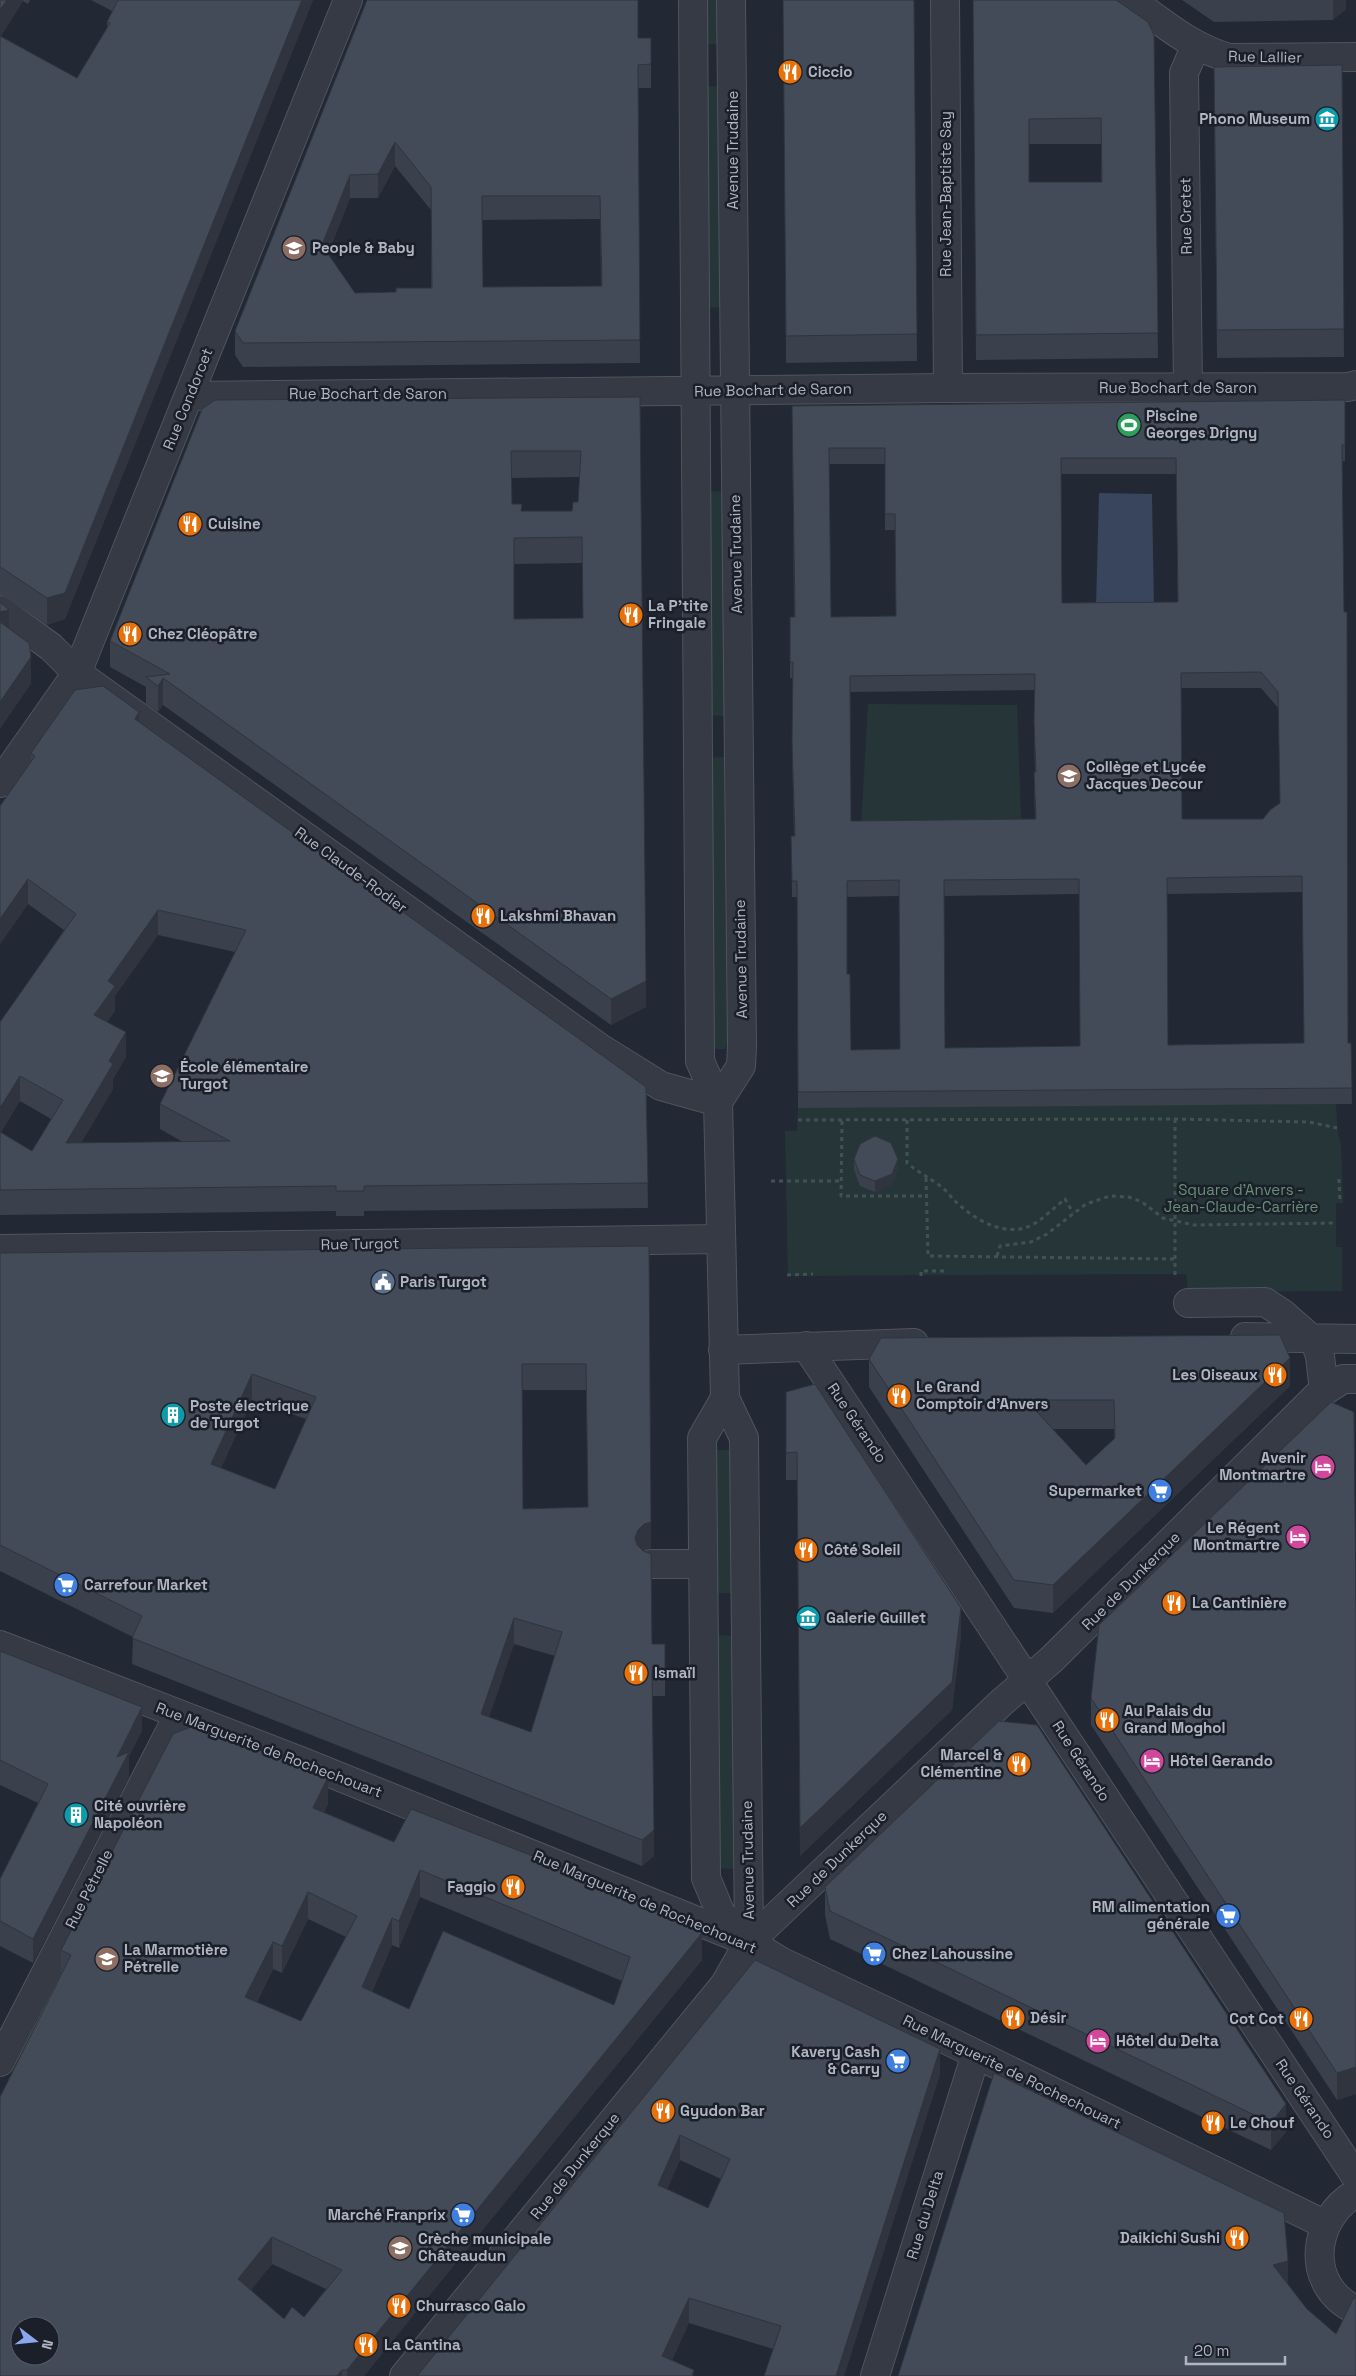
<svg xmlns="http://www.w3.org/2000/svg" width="1356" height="2376" font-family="'Space Grotesk',sans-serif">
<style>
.green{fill:#263638}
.water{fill:#39455c}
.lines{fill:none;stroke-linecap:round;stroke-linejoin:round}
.minor-casing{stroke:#4f555f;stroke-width:30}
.path{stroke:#435155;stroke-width:3;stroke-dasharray:4 4;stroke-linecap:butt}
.minor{stroke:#353a45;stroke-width:28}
.wall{fill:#3a404c;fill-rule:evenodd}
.shaded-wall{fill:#2f343e}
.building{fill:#434b58;stroke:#2f343e;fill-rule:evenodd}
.labels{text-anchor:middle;stroke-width:5;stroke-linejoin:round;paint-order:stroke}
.street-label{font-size:15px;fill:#afb5c1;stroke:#1a1f29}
.poi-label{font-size:15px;font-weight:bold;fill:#afb5c1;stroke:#1a1f29;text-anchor:start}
.park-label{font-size:15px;fill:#698f75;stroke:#1a1f29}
</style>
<rect width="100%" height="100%" fill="#222834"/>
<!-- green -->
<path class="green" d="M703 0H718V44L703 45Z
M719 86 720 307 705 308 704 87Z
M723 491 724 716 709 715 708 492Z
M868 704 1017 705 1021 820 861 827Z
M724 757 727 1041 726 1049H712L710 758Z
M1336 1104 1338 1135 1341 1144 1343 1203H1336V1247H1342V1291L1188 1292 1186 1274 788 1276 785 1131H797L798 1107Z
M715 1450H731L732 1593H717Z
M717 1635 732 1636 734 1869 719 1868Z"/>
<!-- water -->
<path class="water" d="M1099 493 1152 494 1154 608 1096 607Z"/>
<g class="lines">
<defs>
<path id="minor" d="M693 0 700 1061 718 1102 725 1398 744 1438 749 1942
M945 0 948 388
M1131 0C1162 22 1192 48 1229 58L1356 57
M1188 388 1184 73 1196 45
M189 396 948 388 1348 387 1356 385
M0 610 51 647 77 673 600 1048 661 1086 718 1102
M0 783 77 673 348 0
M718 1102 741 1066 742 1047 731 0
M0 1249 721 1239
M1188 1303 1265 1302 1282 1313 1315 1342 1320 1356 1324 1391
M1245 1337 1356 1339
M806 1346 1356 2177
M723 1350 914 1343
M725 1398 702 1438 706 1878 721 1914 744 1938
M651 1564H703
M0 1645 298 1760 749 1942 782 1962 951 2042 1326 2225
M0 2062 178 1716
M1356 2193C1311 2219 1304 2286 1356 2310
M404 2376 725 1984 749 1942 1002 1702 1051 1660 1318 1395 1343 1379H1356
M875 2376 976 2054"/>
</defs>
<!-- minor casing -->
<use href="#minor" class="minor-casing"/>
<!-- path -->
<path class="path" d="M1175 1119V1275
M798 1120 1175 1119 1309 1122 1337 1128
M907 1120V1163C918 1172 928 1177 939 1185 945 1189 950 1196 955 1201 976 1221 1007 1239 1034 1224 1045 1217 1055 1207 1065 1199L1073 1213
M842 1121 841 1196H926
M926 1178 928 1256 1175 1259
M1339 1179 1340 1203
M771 1181H841
M997 1256 1000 1246 1031 1242 1047 1234 1086 1204 1110 1196 1129 1197 1142 1202 1163 1218 1194 1225 1336 1223
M787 1275 813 1274
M921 1276V1271H946"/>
<!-- minor -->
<use href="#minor" class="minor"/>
</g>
<!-- wall -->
<path class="wall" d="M0 0H30L28 4 23 1 1 36 77 78 107 29V22L112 11 91 0H313L65 619 47 625 2 595H0Z
M367 0 638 38 651 64V88H638L640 363 243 367 235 355V331ZM395 166 431 210V288L396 292 355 293 328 254 350 198H378ZM600 219 601 286 483 287 482 220Z
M783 0H914L917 361 786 363Z
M973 0 1154 35 1158 358 976 360ZM1029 144H1101V182H1029Z
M1182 0H1346V9L1333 20 1214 22Z
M1342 65 1344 357 1217 358 1214 94Z
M640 397 646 1007 611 1025 163 705 158 712 146 704V687L110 667V641L202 409ZM580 477 578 502 572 511H522L512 504V478ZM582 563 583 618 514 619V564Z
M1345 400V461H1342L1348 1043H1351L1352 1104 798 1108 797 897H792L791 836H794L792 757 793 678H790V617H794L792 406ZM829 464H885V530H895L896 616 831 617ZM1061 474H1176L1178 602 1062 603ZM1181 688H1261L1278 708 1280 804 1263 819H1182ZM1035 690 1034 738 1035 772H1034V788L1035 819 851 821 850 692ZM1302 892 1304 1043 1168 1045 1167 894ZM1079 894 1080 1046 945 1048 944 896ZM899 896 900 1049 851 1050 847 974V897Z
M139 722 646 1087 648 1208 364 1211V1216H336V1211L0 1215V1022L64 930 28 904 0 944V806L31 761V753ZM158 935 235 952 160 1104V1129L183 1142 81 1143 113 1089V1079L126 1057 107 1022 115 1011V996ZM20 1101 51 1119 32 1151 1 1132Z
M854 1159 898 1169 892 1185 875 1192 860 1186 854 1170Z
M649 1246 651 1548 643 1551 652 1644H665V1696H652L654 1856 642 1866 132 1664 133 1637 0 1571V1253ZM522 1390H586L588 1507 523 1509ZM252 1400 306 1419 275 1489 221 1468ZM514 1644 555 1656 531 1732 489 1717Z
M869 1359 1290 1386 1053 1613 1014 1608 869 1387ZM1052 1429H1114V1439L1086 1465Z
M786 1392 961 1636 952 1710 800 1856 797 1480H786Z
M1356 1613V2094L1337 2100 1091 1725V1698Z
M0 1651 142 1731 129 1756V1777L33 1963 0 1946V1879L38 1803 0 1785Z
M999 1721 1286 2132 1271 2150 830 1939 825 1915V1887Z
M328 1804 324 1812 394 1842 702 1960 364 2376H0L61 1974V1950ZM420 1897 622 1981 614 2005 409 2009 372 1992 392 1945 399 1948ZM308 1919 346 1937 301 2021 257 2002 273 1969 282 1973ZM272 2264 326 2289 304 2317 284 2319 251 2290Z
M755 1960 940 2074 844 2376H764L773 2349 689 2323 672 2360 694 2376H417ZM680 2160 721 2179 708 2208 667 2189Z"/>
<!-- shaded-wall -->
<path class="shaded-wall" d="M7 0H23V1L0 37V10Z
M302 0H313L65 619 47 625V598Z
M1333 0H1346V9L1333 20Z
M395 142V166L378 198V174Z
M350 175V198L322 268V245Z
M9 610V636L0 639V612Z
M31 657V684L0 729V702Z
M163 678V705L158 712V686Z
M139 712V737L135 719Z
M28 879V904L0 944V919Z
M158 910V935L115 996V1011L94 1040V1015L108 981Z
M646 981V1007L611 1025V999Z
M126 1032V1057L113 1079V1089L66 1168V1143L109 1061Z
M20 1076V1101L0 1133V1108Z
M898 1159V1169L892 1185 875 1192V1181Z
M1290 1358V1386L1053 1613V1585Z
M252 1374V1400L211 1490V1464Z
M651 1522V1548L644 1550 638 1556 635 1538 638 1530 644 1524Z
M961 1608V1636L952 1710 800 1856V1828Z
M514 1618V1644L481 1740V1714Z
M142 1707V1731L129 1756V1777L33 1963V1939L117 1757Z
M328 1777V1804L313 1834V1808Z
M654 1830V1856L642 1866V1840Z
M420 1870V1897L399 1948V1921Z
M308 1892V1919L282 1973V1946Z
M392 1918V1945L362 2014V1987Z
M702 1933V1960L364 2376H347V2370Z
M273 1942V1969L245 2024V1997Z
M940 2049V2074L844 2376H836Z
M1356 2067V2094L1337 2100V2073Z
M1286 2104V2132L1271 2150V2123Z
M680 2135V2160L658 2210V2185Z
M272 2237V2264L238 2306V2279Z
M1288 2261V2287L1273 2265Z
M689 2298V2323L664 2376 662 2356Z
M342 2370V2376H337Z"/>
<!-- building -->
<path class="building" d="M0 0H7L0 10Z
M118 0H302L65 593 47 598 2 568H0V36L77 78 110 23 107 22Z
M367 0H638V38H651V64L638 65 640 340 243 343 235 331ZM395 142 431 187 432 288H396V292L355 293 322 245 350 175 378 174ZM482 196H600L602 286 483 287Z
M783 0H914L917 334 786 336Z
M973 0H1116L1148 22 1154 35 1158 333 976 335ZM1101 118 1102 182H1029V119Z
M1342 65 1344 329 1217 330 1214 67Z
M640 397 646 981 611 999 163 678 158 686 146 677 170 674 110 641 202 409 215 400ZM511 451H581L578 502H573L572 511H521L522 504H512ZM582 537 583 618 514 619V538Z
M1345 400V445H1342L1344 612H1347L1348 1043H1351L1352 1088 798 1092 797 881H792L791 836H795L792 741 793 662H790V617H795L792 406ZM829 448H885V514H895L896 616 831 617ZM1061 458H1176L1178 602 1062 603ZM1261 672 1278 692 1280 803 1270 810 1263 819H1182L1181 673ZM1035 674 1034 722 1036 772H1034L1036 819 851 821 850 676ZM1302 876 1304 1043 1168 1045 1167 878ZM1079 879 1080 1046 945 1048 944 880ZM899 880 900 1049 851 1050 850 974H847V881Z
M0 602 9 610 0 612Z
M0 622 29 643 31 657 0 702Z
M103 686 139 712 135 719 646 1087 648 1183 364 1186V1191H336V1186L0 1190V1132L32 1151 63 1100 20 1076 0 1108V1022L76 914 28 879 0 919V806L35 756 31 753 75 690ZM158 910 246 930 160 1104 230 1141 66 1143 113 1064 109 1061 126 1032 94 1015 115 986 108 981Z
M875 1136 891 1143 898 1159 892 1174 875 1181 860 1175 854 1159 860 1144Z
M649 1246 651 1522 644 1524 638 1530 635 1538 637 1545 643 1551 651 1554 652 1644H665V1670H652L654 1830 642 1840 132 1638 142 1616 0 1545V1253ZM522 1364H586L588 1507 523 1509ZM252 1374 316 1397 275 1489 211 1464ZM514 1618 562 1632 531 1732 481 1714Z
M1280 1335 1290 1358 1053 1585 1014 1580 869 1359 881 1338ZM1026 1400H1114L1115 1438 1086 1465Z
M815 1384 961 1608 952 1682 800 1828 797 1452 786 1453V1392Z
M1331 1402 1354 1412 1356 1613V2067L1337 2073 1091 1698 1099 1625Z
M0 1651 142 1707 117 1757 129 1752 33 1939 0 1921V1879L48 1784 0 1760Z
M999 1721 1037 1725 1286 2104 1271 2123 830 1911 825 1887Z
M196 1725 328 1777 313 1808 394 1842 411 1809 595 1880 702 1933 347 2370H342L337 2376H0V2097L71 1955 61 1950 173 1734ZM420 1870 630 1957 614 2005 443 1931 409 2009 362 1987 392 1918 399 1921ZM308 1892 357 1916 301 2021 245 1997 273 1942 282 1946ZM272 2237 342 2270 304 2317 292 2307 284 2319 238 2279ZM20 2326H50V2356H20Z
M755 1960 940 2049 836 2376H764L781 2326 689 2298 662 2356 694 2370 692 2376H417ZM680 2135 730 2159 708 2208 658 2185Z
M994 2073 1284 2213 1288 2261 1273 2265 1307 2309 1336 2334 1353 2299 1356 2298V2376H898Z"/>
<!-- icons -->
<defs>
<symbol id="restaurant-disc" viewBox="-11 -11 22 22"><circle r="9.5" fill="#e8710a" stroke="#1a1f29"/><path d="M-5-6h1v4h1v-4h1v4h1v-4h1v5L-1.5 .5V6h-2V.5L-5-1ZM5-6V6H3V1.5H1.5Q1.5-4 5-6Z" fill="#fff"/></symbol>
<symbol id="museum-disc" viewBox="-11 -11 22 22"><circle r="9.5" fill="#0f9aa8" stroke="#1a1f29"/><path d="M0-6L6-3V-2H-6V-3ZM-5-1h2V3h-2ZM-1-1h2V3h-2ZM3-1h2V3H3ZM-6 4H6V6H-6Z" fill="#fff"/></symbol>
<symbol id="school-disc" viewBox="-11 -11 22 22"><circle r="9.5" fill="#8d6e63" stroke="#1a1f29"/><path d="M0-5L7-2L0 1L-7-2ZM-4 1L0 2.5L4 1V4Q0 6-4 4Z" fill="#fff"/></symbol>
<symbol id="stadium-disc" viewBox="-11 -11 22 22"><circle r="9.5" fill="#2e9e5b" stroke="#1a1f29"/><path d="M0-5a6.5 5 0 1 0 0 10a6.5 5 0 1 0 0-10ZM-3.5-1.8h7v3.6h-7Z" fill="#fff"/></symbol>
<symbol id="civic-disc" viewBox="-11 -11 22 22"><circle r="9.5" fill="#5c6f8a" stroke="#1a1f29"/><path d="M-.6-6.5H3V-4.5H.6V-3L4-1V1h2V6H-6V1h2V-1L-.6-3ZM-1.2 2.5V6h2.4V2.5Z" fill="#fff"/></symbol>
<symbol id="building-disc" viewBox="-11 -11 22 22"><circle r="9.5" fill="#0f9aa8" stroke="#1a1f29"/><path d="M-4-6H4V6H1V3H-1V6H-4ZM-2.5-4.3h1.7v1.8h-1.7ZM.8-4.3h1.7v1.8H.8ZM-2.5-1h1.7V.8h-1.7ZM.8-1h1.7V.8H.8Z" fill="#fff"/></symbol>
<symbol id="hotel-disc" viewBox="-11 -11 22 22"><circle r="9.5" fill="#d1479c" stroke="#1a1f29"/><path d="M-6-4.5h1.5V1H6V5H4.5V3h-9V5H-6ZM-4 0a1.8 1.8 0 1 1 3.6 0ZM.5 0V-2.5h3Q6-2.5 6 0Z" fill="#fff"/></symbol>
<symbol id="supermarket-disc" viewBox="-11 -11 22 22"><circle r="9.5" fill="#3f7fe0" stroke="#1a1f29"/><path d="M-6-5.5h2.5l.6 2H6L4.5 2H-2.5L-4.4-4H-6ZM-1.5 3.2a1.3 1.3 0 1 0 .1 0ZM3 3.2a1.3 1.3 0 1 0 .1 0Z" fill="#fff"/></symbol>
</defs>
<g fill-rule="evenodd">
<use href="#restaurant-disc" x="776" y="58" width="28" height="28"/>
<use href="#museum-disc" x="1313" y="105" width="28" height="28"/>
<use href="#school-disc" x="280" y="234" width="28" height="28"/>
<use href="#stadium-disc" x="1115" y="411" width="28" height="28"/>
<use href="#restaurant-disc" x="176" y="510" width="28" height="28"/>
<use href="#restaurant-disc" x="617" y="601" width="28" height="28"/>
<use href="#restaurant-disc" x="116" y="620" width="28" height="28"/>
<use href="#school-disc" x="1055" y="762" width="28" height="28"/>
<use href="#restaurant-disc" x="469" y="902" width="28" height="28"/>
<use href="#school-disc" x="148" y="1062" width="28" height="28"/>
<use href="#civic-disc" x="369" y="1268" width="28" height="28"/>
<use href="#restaurant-disc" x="1261" y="1361" width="28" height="28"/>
<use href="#restaurant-disc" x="885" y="1382" width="28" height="28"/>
<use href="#building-disc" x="159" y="1401" width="28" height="28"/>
<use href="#hotel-disc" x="1309" y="1453" width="28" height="28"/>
<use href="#supermarket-disc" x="1146" y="1477" width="28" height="28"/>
<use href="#hotel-disc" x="1284" y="1523" width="28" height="28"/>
<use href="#restaurant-disc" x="792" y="1536" width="28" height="28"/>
<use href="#supermarket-disc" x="52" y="1571" width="28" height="28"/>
<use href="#restaurant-disc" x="1160" y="1589" width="28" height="28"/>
<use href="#museum-disc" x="794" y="1604" width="28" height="28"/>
<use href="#restaurant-disc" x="622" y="1659" width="28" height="28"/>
<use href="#restaurant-disc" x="1093" y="1706" width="28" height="28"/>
<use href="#hotel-disc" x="1138" y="1747" width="28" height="28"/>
<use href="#restaurant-disc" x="1005" y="1750" width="28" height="28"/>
<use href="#building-disc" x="62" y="1801" width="28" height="28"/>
<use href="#restaurant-disc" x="499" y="1873" width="28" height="28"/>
<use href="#supermarket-disc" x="1214" y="1902" width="28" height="28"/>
<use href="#supermarket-disc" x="860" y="1940" width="28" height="28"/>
<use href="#school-disc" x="93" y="1945" width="28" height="28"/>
<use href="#restaurant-disc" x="999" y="2004" width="28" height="28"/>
<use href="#restaurant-disc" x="1287" y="2005" width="28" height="28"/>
<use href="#hotel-disc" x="1084" y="2027" width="28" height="28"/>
<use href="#supermarket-disc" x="884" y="2047" width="28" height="28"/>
<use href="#restaurant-disc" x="649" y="2097" width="28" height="28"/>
<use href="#restaurant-disc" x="1199" y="2109" width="28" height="28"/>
<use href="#supermarket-disc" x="449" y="2201" width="28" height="28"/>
<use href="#restaurant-disc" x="1223" y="2224" width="28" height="28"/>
<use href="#school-disc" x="386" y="2234" width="28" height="28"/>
<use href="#restaurant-disc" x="385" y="2292" width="28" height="28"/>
<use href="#restaurant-disc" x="352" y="2331" width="28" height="28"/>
</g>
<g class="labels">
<!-- street labels -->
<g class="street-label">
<text transform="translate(1265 57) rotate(1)" y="5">Rue Lallier</text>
<text transform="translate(733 150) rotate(-90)" y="5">Avenue Trudaine</text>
<text transform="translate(946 194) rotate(-90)" y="5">Rue Jean-Baptiste Say</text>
<text transform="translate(1186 216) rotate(-91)" y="5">Rue Cretet</text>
<text x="1178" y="393">Rue Bochart de Saron</text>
<text transform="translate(773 390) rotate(-1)" y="5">Rue Bochart de Saron</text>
<text x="368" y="399">Rue Bochart de Saron</text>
<text transform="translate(188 399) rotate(-68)" y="5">Rue Condorcet</text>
<text transform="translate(736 554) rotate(-91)" y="5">Avenue Trudaine</text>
<text transform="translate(351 870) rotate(36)" y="5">Rue Claude-Rodier</text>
<text transform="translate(741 959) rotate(-91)" y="5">Avenue Trudaine</text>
<text transform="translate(360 1244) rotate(-1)" y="5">Rue Turgot</text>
<text transform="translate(857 1423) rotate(56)" y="5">Rue Gérando</text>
<text transform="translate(1131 1581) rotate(-45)" y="5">Rue de Dunkerque</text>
<text transform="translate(269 1750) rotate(21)" y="5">Rue Marguerite de Rochechouart</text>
<text transform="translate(1081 1761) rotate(57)" y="5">Rue Gérando</text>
<text transform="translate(837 1859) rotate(-44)" y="5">Rue de Dunkerque</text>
<text transform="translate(748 1860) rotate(-91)" y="5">Avenue Trudaine</text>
<text transform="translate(89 1889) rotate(-63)" y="5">Rue Pétrelle</text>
<text transform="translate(645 1902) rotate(23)" y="5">Rue Marguerite de Rochechouart</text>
<text transform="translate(1012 2072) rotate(26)" y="5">Rue Marguerite de Rochechouart</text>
<text transform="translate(1305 2099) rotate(56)" y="5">Rue Gérando</text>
<text transform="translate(575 2166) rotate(-51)" y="5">Rue de Dunkerque</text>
<text transform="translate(925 2215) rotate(-73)" y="5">Rue du Delta</text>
</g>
<!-- poi labels -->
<g class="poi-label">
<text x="808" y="77">Ciccio</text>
<text x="1310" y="124" text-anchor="end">Phono Museum</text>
<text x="312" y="253">People &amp; Baby</text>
<text x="1146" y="421">Piscine<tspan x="1146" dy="17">Georges Drigny</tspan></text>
<text x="208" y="529">Cuisine</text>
<text x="648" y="611">La P'tite<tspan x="648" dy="17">Fringale</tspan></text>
<text x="148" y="639">Chez Cléopâtre</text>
<text x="1086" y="772">Collège et Lycée<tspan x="1086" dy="17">Jacques Decour</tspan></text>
<text x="500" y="921">Lakshmi Bhavan</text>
<text x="180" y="1072">École élémentaire<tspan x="180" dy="17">Turgot</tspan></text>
<text x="400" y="1287">Paris Turgot</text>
<text x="1258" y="1380" text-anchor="end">Les Oiseaux</text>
<text x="916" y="1392">Le Grand<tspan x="916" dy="17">Comptoir d'Anvers</tspan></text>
<text x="190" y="1411">Poste électrique<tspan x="190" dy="17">de Turgot</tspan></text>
<text x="1306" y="1463" text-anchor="end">Avenir<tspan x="1306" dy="17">Montmartre</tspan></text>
<text x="1142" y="1496" text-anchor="end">Supermarket</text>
<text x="1280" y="1533" text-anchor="end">Le Régent<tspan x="1280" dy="17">Montmartre</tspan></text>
<text x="824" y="1555">Côté Soleil</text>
<text x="84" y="1590">Carrefour Market</text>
<text x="1192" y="1608">La Cantinière</text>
<text x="826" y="1623">Galerie Guillet</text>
<text x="654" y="1678">Ismaïl</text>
<text x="1124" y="1716">Au Palais du<tspan x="1124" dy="17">Grand Moghol</tspan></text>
<text x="1002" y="1760" text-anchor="end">Marcel &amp;<tspan x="1002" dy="17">Clémentine</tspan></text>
<text x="1170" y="1766">Hôtel Gerando</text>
<text x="94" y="1811">Cité ouvrière<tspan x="94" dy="17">Napoléon</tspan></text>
<text x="496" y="1892" text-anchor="end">Faggio</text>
<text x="1210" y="1912" text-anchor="end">RM alimentation<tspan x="1210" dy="17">générale</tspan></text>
<text x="124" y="1955">La Marmotière<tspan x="124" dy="17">Pétrelle</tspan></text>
<text x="892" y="1959">Chez Lahoussine</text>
<text x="1030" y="2023">Désir</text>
<text x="1284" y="2024" text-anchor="end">Cot Cot</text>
<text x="1116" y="2046">Hôtel du Delta</text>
<text x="880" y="2057" text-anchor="end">Kavery Cash<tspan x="880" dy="17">&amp; Carry</tspan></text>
<text x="680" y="2116">Gyudon Bar</text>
<text x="1230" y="2128">Le Chouf</text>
<text x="446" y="2220" text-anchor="end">Marché Franprix</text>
<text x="1220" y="2243" text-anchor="end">Daikichi Sushi</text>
<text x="418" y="2244">Crèche municipale<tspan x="418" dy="17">Châteaudun</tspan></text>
<text x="416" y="2311">Churrasco Galo</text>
<text x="384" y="2350">La Cantina</text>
</g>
<!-- park labels -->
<g class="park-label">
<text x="1241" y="1195">Square d'Anvers -<tspan x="1241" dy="17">Jean-Claude-Carrière</tspan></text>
</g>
</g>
<!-- north arrow -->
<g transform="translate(35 2341) rotate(106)"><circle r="24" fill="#1a1f29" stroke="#565b66"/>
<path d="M0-4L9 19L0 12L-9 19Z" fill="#8aa8eb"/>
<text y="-8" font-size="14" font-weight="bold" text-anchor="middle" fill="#afb5c1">N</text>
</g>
<!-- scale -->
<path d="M1186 2356v8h99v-8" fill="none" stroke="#afb5c1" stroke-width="2.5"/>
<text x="1194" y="2356" font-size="15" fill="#afb5c1" stroke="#1a1f29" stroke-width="4" paint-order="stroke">20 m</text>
</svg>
